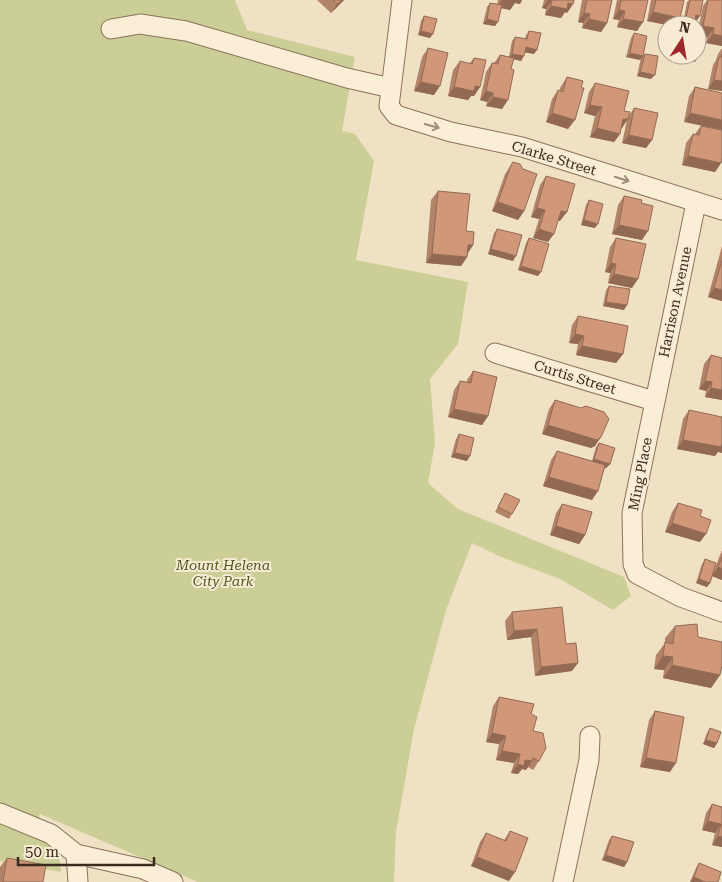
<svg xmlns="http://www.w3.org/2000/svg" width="722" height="882" font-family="'Roboto Serif',serif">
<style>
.green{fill:#cbcf97}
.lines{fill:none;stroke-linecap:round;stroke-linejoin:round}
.minor-casing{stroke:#8b7159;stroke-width:21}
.minor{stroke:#faeed7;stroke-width:19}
.wall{fill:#b38367}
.shaded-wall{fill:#926a54}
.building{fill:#d09878;stroke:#926a54}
.oneway{stroke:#9a8c7a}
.labels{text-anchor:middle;stroke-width:4;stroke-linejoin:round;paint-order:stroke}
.street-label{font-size:14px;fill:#3b2a1e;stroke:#f7ebd4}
.park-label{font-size:14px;font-style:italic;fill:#4d5824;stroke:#f7ebd4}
</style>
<rect width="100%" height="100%" fill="#f0e1c4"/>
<!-- green -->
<path class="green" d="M0 0H235L247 30 355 57 342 131 355 134 374 161 356 260 468 282 458 344 430 379 435 443 428 483 458 509 624 577 631 596 613 610 560 579 501 557 472 543 446 610 414 729 396 832 394 882H198L40 814 37 829C52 844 60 850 61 872L0 861Z"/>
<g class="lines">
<defs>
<path id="minor" d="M402 0 389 106 396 115 451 132 522 147 722 210
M111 29 140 24 186 31 347 78 391 88
M696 203 632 513 633 564 637 574 681 597 722 612
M495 353 654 401
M0 813 51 834 76 854 78 882
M76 854 143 869 173 882
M563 882 589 760 590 736"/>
</defs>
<!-- minor casing -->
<use href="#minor" class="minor-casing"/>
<!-- minor -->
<use href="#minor" class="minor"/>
</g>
<!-- wall -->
<path class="wall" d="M317 0H344L331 13Z
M498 0H522L520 4 515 3 510 10 501 8 495 26 483 24 487 7 490 3 497 4Z
M544 0H574L573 4 567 13 565 12 561 18 545 15 546 9 542 8Z
M582 0H612L607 23 601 32 582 28 583 23 578 22Z
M617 0H648L637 31 617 27 619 20 613 19Z
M651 0H684L680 18 675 25H667L647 21Z
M689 0H703L697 20H695L692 24 683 23 687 2Z
M707 0H722V46L706 43 707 37 697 35 703 6Z
M424 16 430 38 418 35 421 21Z
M529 31 534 54 525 52 521 61 513 59 502 109 486 106 487 102 480 100 486 72 492 63H494L500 55 509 57 512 41 515 37 525 39 526 35Z
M634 33 643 56 640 60 626 57 631 38Z
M428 48 434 95 414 91 422 57Z
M722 48V91L708 89 713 65 716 60 718 54Z
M645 54 651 79 637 76 641 58Z
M474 58 480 87 474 96H471L468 100 448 96 453 70 460 61 469 64Z
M567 77 581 88 568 129 546 122 552 99 558 90 559 91 561 86Z
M595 83 624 111 629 116 634 108 652 140 646 148 622 143 627 120 621 128 620 134 614 142 590 137 595 116 584 113 589 92Z
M695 87 722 93 684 122 689 96Z
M701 126 721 163 715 172 682 165 686 143 693 134H695Z
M513 162 524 211 518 220 492 211 505 174Z
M546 176 560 221H558L548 242 533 238 539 219 531 217 540 185Z
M438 191 466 231 473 245 468 253 467 257 461 266 426 263 431 200Z
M624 196 641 203 642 240 612 234 618 205Z
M589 200 595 228 581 225 586 205Z
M497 229 513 261 488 254 494 233Z
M529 238 538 276 518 270 526 243Z
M616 238 632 288 608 283 610 273 605 272 610 247Z
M722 246V301L708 297Z
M609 286 624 310 603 306 606 290Z
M578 316 623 354 616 363 576 355 578 344 569 343 572 325Z
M711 355 722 400 705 397 706 391 699 389 704 364Z
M473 371 488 416 482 425 448 417 454 390 460 381 467 382V380Z
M555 400 581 408 595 446 591 448 542 434 549 409Z
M689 410 718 452 715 456 677 449 683 419Z
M459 434 467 461 451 457 456 439Z
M599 443 610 464 606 468H605L592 500 543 486 551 460 557 451 592 461 596 447Z
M505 493 512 514 509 519 495 512Z
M678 503 700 516V542L665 532 672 512Z
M562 504 585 535 579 544 550 535 556 513Z
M722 550V580L712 576 710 583 707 587 696 583 702 564 705 559 713 573Z
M512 612 566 644 572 671 535 676 531 637 507 640 505 621Z
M675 626 698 637 720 675 711 688 663 678 664 670 654 669 656 655 665 643V638Z
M499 697 531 714 533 731 539 761 533 770 528 767 526 770 522 769 518 774 511 773 514 763 496 760 499 744 486 742 493 706Z
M655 711 670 772 640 767 649 720Z
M710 728 717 743 714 748 703 744 707 733Z
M712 804 722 807V847L712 845 715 833 702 830 706 813Z
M510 831 509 881 471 866 480 842 486 833 504 840Z
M612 836 627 862 624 867 602 860 609 840Z
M7 858 43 882H0V867Z
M699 863 721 872 690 882 696 868Z"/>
<!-- shaded-wall -->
<path class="shaded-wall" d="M342 0H344L331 13 337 4Z
M502 0H522L520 4 515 3 510 10 497 7Z
M548 0H552L546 9 542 8Z
M568 3 573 4 567 13 565 12 561 18 545 15 551 6Z
M619 10 625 11 619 20 613 19Z
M653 12 680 18 675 25H667L647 21Z
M584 13 590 14 583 23 578 22Z
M696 15 700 16 697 20 693 19Z
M686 18 695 20 692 24 683 23Z
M487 19 498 22 495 26 483 24Z
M589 19 607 23 601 32 582 28Z
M623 19 643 22 637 31 617 27Z
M703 26 714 28 707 37 697 35Z
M421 31 433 34 430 38 418 35Z
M713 34 722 36V46L706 43Z
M526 47 537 50 534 54 522 52Z
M630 53 643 56 640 60 626 57Z
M512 54 524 56 521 61 509 58Z
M679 55H688L698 57 695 62 677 58Z
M640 72 655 75 651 79 637 76Z
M714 80 722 81V91L708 89Z
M421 82 440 86 434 95 414 91Z
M475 86 480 87 474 96H471L468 100 448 96 454 87Z
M486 91 493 93 487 102 480 100Z
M493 97 508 100 502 109 486 106Z
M590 105 602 107 595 116 584 113Z
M552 113 575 120 568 129 546 122Z
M690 113 722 120V130L684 122Z
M623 119H628L622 128 617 127Z
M597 128 620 134 614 142 590 137Z
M629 135 652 140 646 148 622 143Z
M688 156 721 163 715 172 682 165Z
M498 202 524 211 518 220 492 211Z
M537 208 545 210 539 219 531 217Z
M561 211 567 212 560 221 555 220Z
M584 220 598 224 595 228 581 225Z
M619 225 648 231 642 240 612 234Z
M539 229 554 234 548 242 533 238Z
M468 245H473L467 254Z
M491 249 516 256 513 261 488 254Z
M432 254 467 257 461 266 426 263Z
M611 263 616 264 610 273 605 272Z
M521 266 541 272 538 276 518 270Z
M614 274 638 279 632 288 608 283Z
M714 288 722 290V301L708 297Z
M606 302 627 305 624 310 603 306Z
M575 334 584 336 578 344 569 343Z
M582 346 623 354 616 363 576 355Z
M705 381 712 382 706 391 699 389Z
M711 388 722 390V400L705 397Z
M454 409 488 416 482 425 448 417Z
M548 425 601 437 595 446 591 448 542 434Z
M683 440 722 443V453L718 452 715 456 677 449Z
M455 453 470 456 467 461 451 457Z
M594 459 610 464 606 468 591 463Z
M549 477 598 491 592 500 543 486Z
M672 523 706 534 700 542 665 532Z
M556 526 585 535 579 544 550 535Z
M718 567 722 569V580L712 576Z
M699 579 710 583 707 587 696 583Z
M537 629 531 637 507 640 514 631Z
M663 656 673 657 664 670 654 669Z
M578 663 572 671 535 676 541 667Z
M672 665 720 675 711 688 663 678Z
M492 733 506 736 499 744 486 742Z
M706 740 717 743 714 748 703 744Z
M502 751 520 754 514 763 496 760Z
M646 758 676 763 670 772 640 767Z
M525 760 532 761 526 770 522 769 518 774 511 773 518 764Z
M708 821 721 824 715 833 702 830Z
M718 836 722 837V847L712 845Z
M606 855 627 862 624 867 602 860Z
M477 857 515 872 509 881 471 866Z
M694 877 705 882H690Z"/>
<!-- building -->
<path class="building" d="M333 0H342L337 4Z
M552 0H574L573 4 568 3 567 9 551 6Z
M587 0H612L607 23 589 19 590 14 584 13Z
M621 0H648L643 22 623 19 625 11 619 10Z
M656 0H684L680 18 653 12Z
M690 0H703L700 16 696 15 695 20 686 18Z
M708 0H722V36L713 34 714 28 703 26Z
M490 3 502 5 498 22 487 19Z
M424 16 437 19 433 34 421 31Z
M529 31 541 33 537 50 526 47 524 56 512 54 515 37 527 39Z
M634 33 647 36 643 56 630 53Z
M697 45 700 46 698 57 688 55H697Z
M428 48 448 53 440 86 421 82Z
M645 54 658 56 655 75 640 72Z
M722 54V81L714 80 719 57H721Z
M500 55 514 58 511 69 514 70 508 100 493 97V93L486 91 492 63 498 64Z
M474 58 486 60 480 87 475 86 474 91 454 87 460 61 472 64Z
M567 77 583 81 581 88H584L575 120 552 113 558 90 563 92Z
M595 83 629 91 624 111 630 112 628 119H623L620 134 597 128 602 107 590 105Z
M695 87 722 93V120L690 113Z
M634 108 658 113 652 140 629 135Z
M701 126 722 130V158L721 163 688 156 693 134 699 135Z
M513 162 520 164 523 169 537 174 524 211 498 202 511 165Z
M546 176 575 184 567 212 561 211 554 234 539 229 545 210 537 208Z
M438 191 470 194 466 231 474 232 473 245H468L467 257 432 254Z
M624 196 642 200 641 203 653 206 648 231 619 225Z
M589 200 603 204 598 224 584 220Z
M497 229 522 235 516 256 491 249Z
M529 238 549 244 541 272 521 266Z
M616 238 646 244 638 279 614 274 616 264 611 263Z
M722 260V290L714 288Z
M609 286 630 289 627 305 606 302Z
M578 316 628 326 623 354 582 346 584 336 575 334Z
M711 355 722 358V390L711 388 712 382 705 381Z
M473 371 497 377 488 416 454 409 460 381 471 383Z
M555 400 581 408 586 406 604 412 609 419 601 437 597 440 548 425Z
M689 410 722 417V443L721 447 683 440Z
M459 434 474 438 470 456 455 453Z
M599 443 615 448 610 464 594 459Z
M557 451 605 465 598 491 549 477Z
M505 493 520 500 512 514 498 507Z
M678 503 702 510 700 516 711 520 706 534 672 523Z
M562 504 592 512 585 535 556 526Z
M722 557V569L718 567Z
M705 559 716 563 710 583 699 579Z
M562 607 566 644 576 643 578 663 541 667 537 629 514 631 512 612Z
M697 624 698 637 722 642V665L720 675 672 665 673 657 663 656 665 642 673 644 675 626Z
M499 697 534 704 531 714 537 717 533 731 543 733 546 748 539 761 533 758 532 761 525 760 524 766 518 764 520 754 502 751 506 736 492 733Z
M655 711 684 717 676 763 646 758Z
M710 728 721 732 717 743 706 740Z
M712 804 722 807V837L718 836 721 824 708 821Z
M510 831 528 838 515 872 477 857 486 833 506 841Z
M612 836 634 842 627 862 606 855Z
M7 858 46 865 43 882H3Z
M699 863 721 872 718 882H705L694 877Z"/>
<!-- one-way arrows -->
<defs><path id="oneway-shaft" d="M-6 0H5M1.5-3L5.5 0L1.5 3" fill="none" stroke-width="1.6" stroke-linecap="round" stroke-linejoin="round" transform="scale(1.25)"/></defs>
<g class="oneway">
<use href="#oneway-shaft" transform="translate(432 126) rotate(16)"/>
<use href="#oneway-shaft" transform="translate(622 179) rotate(18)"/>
</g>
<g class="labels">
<!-- street labels -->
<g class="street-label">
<text transform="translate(554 158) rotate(17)" y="5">Clarke Street</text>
<text transform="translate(675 302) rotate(-78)" y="5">Harrison Avenue</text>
<text transform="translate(575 377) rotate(17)" y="5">Curtis Street</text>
<text transform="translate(640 474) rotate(-79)" y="5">Ming Place</text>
</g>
<!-- park labels -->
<g class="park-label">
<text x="223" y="570">Mount Helena<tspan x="223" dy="16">City Park</tspan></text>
</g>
</g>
<!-- north arrow -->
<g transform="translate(682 40) rotate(12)"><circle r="24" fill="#f7ebd4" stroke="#ac9e8b"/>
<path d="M0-4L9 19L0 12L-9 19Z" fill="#9d272d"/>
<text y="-8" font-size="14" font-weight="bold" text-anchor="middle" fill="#3b2a1e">N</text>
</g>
<!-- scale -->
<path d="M18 857v8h136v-8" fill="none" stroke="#3b2a1e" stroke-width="2.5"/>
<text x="25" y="857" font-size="15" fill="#3b2a1e" stroke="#f7ebd4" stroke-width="4" paint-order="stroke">50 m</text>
</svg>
